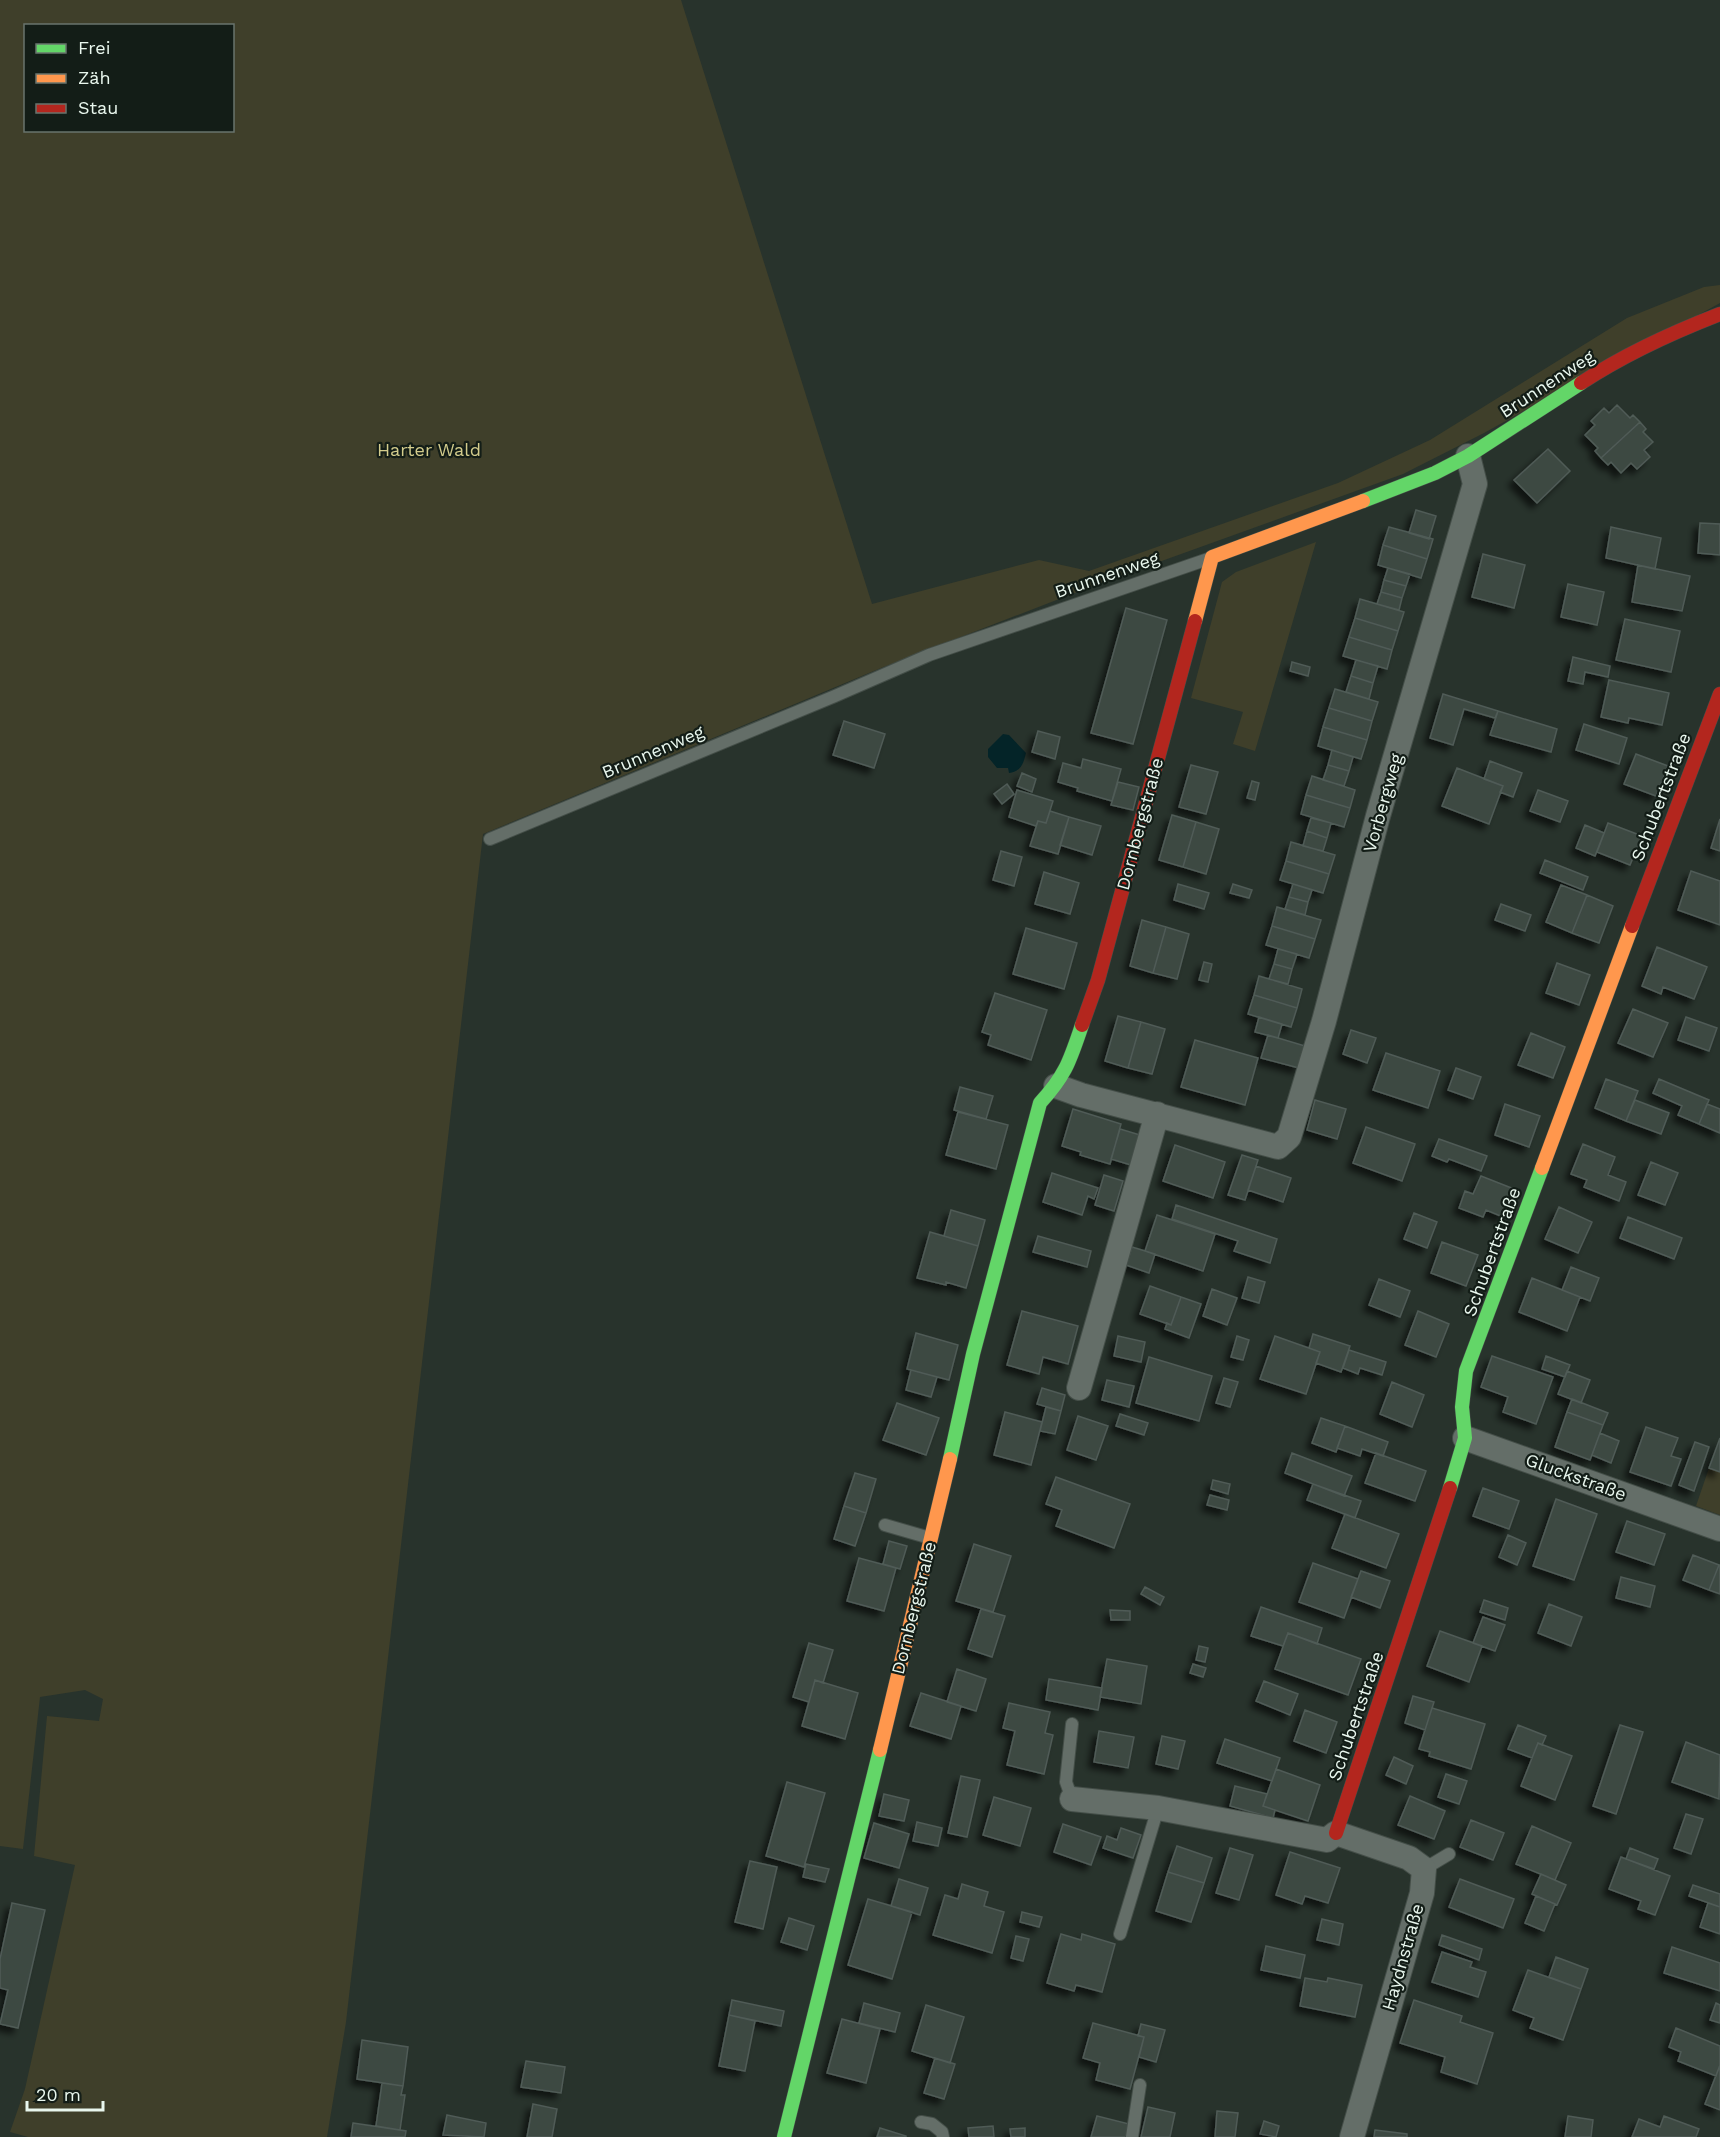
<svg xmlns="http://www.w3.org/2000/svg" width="1720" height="2137" font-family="'Work Sans',sans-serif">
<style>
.green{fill:#3f3f2a;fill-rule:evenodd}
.water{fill:#042428}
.building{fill:#3d4843;stroke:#505b57;stroke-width:1.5;filter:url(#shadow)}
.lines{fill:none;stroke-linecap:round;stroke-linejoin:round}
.lane-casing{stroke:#444e48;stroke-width:14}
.street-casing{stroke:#444e48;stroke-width:26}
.fast-casing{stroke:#444e48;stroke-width:15}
.slow-casing{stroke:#444e48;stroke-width:15}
.jam-casing{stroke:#444e48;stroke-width:15}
.lane{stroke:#646e68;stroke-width:12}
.street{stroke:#646e68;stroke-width:24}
.fast{stroke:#63d668;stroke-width:14}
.slow{stroke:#ff974d;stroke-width:14}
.jam{stroke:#b3261e;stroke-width:14}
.labels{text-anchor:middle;stroke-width:4.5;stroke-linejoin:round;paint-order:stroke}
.street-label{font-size:18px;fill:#e9f7ee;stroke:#131d17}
.park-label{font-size:18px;fill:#d3cc8c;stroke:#131d17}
</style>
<defs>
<filter id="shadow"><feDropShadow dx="-5.5" dy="5.5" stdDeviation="3" flood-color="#0009"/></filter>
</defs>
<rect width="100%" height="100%" fill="#28332c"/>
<!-- green -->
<path class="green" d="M0 0H681L872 604 1039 560 1089 571 1338 483 1430 440 1627 318 1704 287 1720 285V303L1484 433 1403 474 1095 585 881 668 483 834 346 2022 327 2137H28L10 2132 25 2089 75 1865 34 1856 47 1716 99 1721 103 1699 85 1690 40 1697 23 1849 0 1846ZM26 26H232V130H26Z
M1316 542 1255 751 1233 744 1243 712 1191 698 1222 582 1236 572Z
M1709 1468 1720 1472V1515L1696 1506Z"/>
<!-- water -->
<path class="water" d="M1003 734 1009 735 1026 753C1023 765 1021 771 1009 773L1008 768H997L988 757V749Z"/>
<!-- building -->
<path class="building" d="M1617 405 1630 418 1633 415 1640 422 1601 458 1595 451 1598 448 1585 435 1595 425 1591 421 1604 408 1609 413Z
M1640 422 1646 429 1643 432 1653 442 1644 450 1650 457 1637 469 1631 463 1621 473 1611 462 1608 465 1601 458Z
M1548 449 1570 471 1537 503 1514 480Z
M1416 510 1436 516 1429 539 1409 533Z
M1700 523 1720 524V555L1698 553Z
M1389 527 1433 539 1427 559 1383 545Z
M1611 527 1661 538 1655 569 1606 558Z
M1383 545 1427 559 1421 578 1378 565Z
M1483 554 1525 565 1514 608 1472 597Z
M1638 565 1690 576 1682 611 1632 602Z
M1388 568 1410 574 1406 586 1384 580Z
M1384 580 1406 586 1402 598 1381 592Z
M1568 584 1604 592 1597 625 1561 617Z
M1381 592 1402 598 1399 610 1377 604Z
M1360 599 1404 612 1398 631 1355 618Z
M1126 608 1167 620 1133 744 1091 733Z
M1355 618 1398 631 1392 650 1349 637Z
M1625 619 1680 631 1671 672 1616 660Z
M1349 637 1392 650 1387 669 1343 656Z
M1573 657 1610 666 1608 677 1585 672 1583 684 1568 681Z
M1356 660 1378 666 1373 683 1351 676Z
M1292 662 1310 667 1308 676 1290 671Z
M1351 676 1373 683 1369 699 1346 692Z
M1609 680 1669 693 1662 725 1629 718 1628 723 1601 717Z
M1335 689 1378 702 1372 721 1329 708Z
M1443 694 1498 711 1495 718 1464 709 1453 745 1430 738Z
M1329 708 1372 721 1367 740 1323 727Z
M1498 711 1557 729 1551 752 1490 735Z
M844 721 885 734 874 768 833 755Z
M1584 724 1627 738 1619 764 1576 750Z
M1323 727 1367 740 1361 759 1318 746Z
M1038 731 1060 737 1055 759 1032 752Z
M1332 750 1353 757 1349 771 1328 765Z
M1636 754 1668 766 1656 796 1624 784Z
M1083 759 1121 769 1112 801 1077 791 1078 788 1058 782 1063 763 1081 768Z
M1490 761 1522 773 1513 797 1500 792 1503 786 1484 779Z
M1191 765 1218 772 1206 814 1179 807Z
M1328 765 1349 771 1344 786 1323 780Z
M1457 768 1503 786 1489 824 1442 806Z
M1022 773 1036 779 1032 792 1017 786Z
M1312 776 1355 790 1350 808 1306 795Z
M1252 781 1259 783 1255 800 1247 798Z
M1118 782 1139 787 1133 810 1111 805Z
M1007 784 1014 794 1002 804 994 794Z
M1017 790 1053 801 1046 823 1038 821 1036 826 1009 817Z
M1538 790 1568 801 1560 822 1530 811Z
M1306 795 1350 808 1344 827 1301 814Z
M1050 811 1069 817 1058 854 1030 846 1038 821 1046 823Z
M1172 815 1196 822 1183 867 1159 860Z
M1069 817 1101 826 1092 855 1060 845Z
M1311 818 1331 823 1327 838 1307 831Z
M1720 819V851L1711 848Z
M1196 822 1219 829 1206 874 1183 867Z
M1608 823 1642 836 1630 865 1597 852Z
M1585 825 1604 833 1595 856 1576 848Z
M1307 831 1327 838 1323 851 1303 846Z
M1291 842 1335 855 1329 874 1286 861Z
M1001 851 1022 857 1014 886 993 880Z
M1545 860 1588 877 1583 890 1540 873Z
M1286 861 1329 874 1323 893 1280 880Z
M1691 871 1720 881V925L1678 910Z
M1044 872 1079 883 1070 914 1035 904Z
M1178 884 1209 893 1204 909 1174 900Z
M1233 884 1252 890 1249 898 1230 893Z
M1293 884 1312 890 1308 902 1289 897Z
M1561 885 1587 895 1572 933 1546 922Z
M1587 895 1613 906 1599 943 1572 933Z
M1289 897 1308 902 1305 915 1285 909Z
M1501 904 1531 915 1525 931 1495 920Z
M1277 907 1321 920 1315 939 1272 926Z
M1142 920 1166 927 1153 973 1130 966Z
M1272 926 1315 939 1309 958 1266 945Z
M1166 927 1189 934 1177 979 1153 973Z
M1026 928 1077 943 1064 989 1013 974Z
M1657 947 1707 967 1694 999 1663 987 1661 994 1642 986Z
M1278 949 1297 954 1292 969 1274 964Z
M1204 962 1212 964 1208 982 1199 980Z
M1557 963 1590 975 1579 1005 1546 993Z
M1274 964 1292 969 1288 984 1269 979Z
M1259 976 1302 989 1297 1008 1254 995Z
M995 993 1047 1010 1031 1060 988 1045 991 1035 982 1032Z
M1254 995 1297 1008 1291 1027 1248 1014Z
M1633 1009 1668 1023 1653 1057 1618 1043Z
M1118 1016 1141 1022 1128 1068 1105 1061Z
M1259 1017 1282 1024 1278 1038 1255 1032Z
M1686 1017 1717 1028 1709 1051 1678 1040Z
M1141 1022 1165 1029 1152 1074 1128 1068Z
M1351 1030 1376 1038 1367 1063 1343 1054Z
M1531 1033 1565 1047 1553 1078 1518 1065Z
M1268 1035 1305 1046 1299 1068 1261 1058Z
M1195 1040 1258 1058 1245 1105 1181 1087Z
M1386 1053 1440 1071 1428 1108 1373 1090Z
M1456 1068 1481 1077 1473 1099 1448 1090Z
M1606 1079 1638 1091 1626 1121 1595 1108Z
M1659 1079 1709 1100 1699 1124 1678 1115 1682 1106 1653 1093Z
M960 1087 993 1096 986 1119 954 1110Z
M1315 1100 1346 1109 1337 1139 1307 1130Z
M1635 1100 1669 1113 1661 1134 1626 1121Z
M1505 1104 1540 1116 1529 1147 1495 1135Z
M1707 1104 1720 1109V1133L1699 1124Z
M1073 1109 1121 1124 1110 1164 1080 1155 1081 1152 1062 1146Z
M958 1112 1008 1125 996 1169 946 1155Z
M1366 1127 1415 1144 1402 1181 1353 1163Z
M1120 1129 1140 1135 1131 1165 1111 1159Z
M1439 1139 1487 1156 1481 1171 1449 1159 1447 1162 1432 1156Z
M1583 1144 1615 1157 1608 1175 1626 1182 1619 1201 1584 1187 1587 1180 1571 1174Z
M1175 1145 1225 1162 1213 1198 1163 1181Z
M1242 1155 1258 1160 1245 1200 1228 1195Z
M1651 1162 1678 1173 1665 1205 1638 1195Z
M1256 1166 1291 1178 1283 1202 1248 1190Z
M1052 1173 1098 1188 1094 1199 1088 1196 1082 1215 1043 1202Z
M1104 1175 1123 1181 1114 1211 1095 1205Z
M1481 1176 1514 1189 1503 1217 1486 1210 1483 1217 1459 1208 1465 1191 1473 1194Z
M1176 1205 1277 1239 1270 1263 1234 1251 1238 1241 1172 1219Z
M1559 1207 1592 1222 1578 1253 1545 1239Z
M951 1210 985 1220 978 1246 944 1236Z
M1414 1213 1437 1222 1427 1248 1404 1239Z
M1157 1215 1215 1234 1203 1271 1145 1251Z
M1628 1217 1682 1238 1674 1259 1620 1238Z
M930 1232 978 1246 966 1288 946 1282V1285L917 1278Z
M1038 1236 1091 1251 1087 1267 1033 1252Z
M1442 1242 1478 1255 1466 1286 1431 1273Z
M1132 1247 1155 1254 1149 1273 1126 1265Z
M1571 1267 1599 1278 1590 1301 1562 1290Z
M1248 1277 1265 1282 1259 1303 1242 1298Z
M1532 1278 1580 1297 1567 1331 1519 1312Z
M1379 1279 1410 1291 1400 1317 1369 1305Z
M1150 1286 1181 1297 1171 1325 1140 1314Z
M1212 1289 1237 1298 1227 1325 1203 1316Z
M1181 1297 1201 1304 1189 1338 1165 1329 1167 1323 1171 1325Z
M1022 1311 1078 1326 1068 1364 1043 1357 1039 1374 1007 1365Z
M1418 1311 1449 1324 1436 1357 1405 1345Z
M916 1333 958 1345 949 1380 907 1369Z
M1313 1334 1350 1346 1341 1372 1316 1363 1320 1352 1309 1348Z
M1118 1336 1145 1342 1141 1362 1114 1356Z
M1237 1336 1249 1340 1243 1360 1231 1357Z
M1275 1336 1320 1352 1306 1394 1260 1379Z
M1349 1350 1386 1362 1382 1375 1360 1368 1358 1374 1343 1368Z
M1492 1356 1553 1377 1536 1424 1503 1412 1508 1397 1481 1387Z
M1546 1356 1570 1365 1565 1377 1542 1369Z
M1149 1357 1212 1376 1199 1421 1136 1403Z
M911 1370 937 1377 931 1397 906 1390Z
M1567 1371 1590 1380 1581 1403 1558 1394Z
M1224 1378 1238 1382 1230 1407 1216 1403Z
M1107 1380 1134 1386 1129 1407 1102 1400Z
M1392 1382 1424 1395 1412 1427 1380 1414Z
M1042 1388 1065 1395 1061 1411 1037 1404Z
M1572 1399 1608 1413 1603 1425 1567 1412Z
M897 1403 939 1418 926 1455 883 1440Z
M1046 1407 1061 1411 1055 1434 1040 1431Z
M1005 1412 1042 1422 1031 1465 994 1455Z
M1567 1412 1603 1425 1590 1460 1555 1447Z
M1120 1414 1148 1423 1144 1435 1116 1426Z
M1078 1416 1108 1426 1096 1460 1067 1450Z
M1321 1418 1345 1426 1336 1452 1312 1443Z
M1345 1426 1388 1442 1383 1456 1362 1449 1360 1456 1337 1448Z
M1646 1427 1678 1438 1671 1456 1681 1459 1671 1486 1630 1472Z
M1600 1433 1619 1441 1611 1463 1592 1455Z
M1720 1438V1472L1709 1468Z
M1695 1442 1709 1447 1694 1491 1679 1485Z
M1292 1453 1352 1476 1344 1496 1285 1473Z
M1376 1453 1426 1471 1415 1501 1365 1483Z
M855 1473 876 1479 866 1513 844 1506Z
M1056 1477 1130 1504 1114 1548 1056 1526 1062 1510 1046 1504Z
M1213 1480 1230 1484 1228 1494 1211 1489Z
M1313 1484 1361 1501 1355 1518 1307 1500Z
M1483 1488 1519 1501 1509 1529 1473 1516Z
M1210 1495 1229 1500 1227 1510 1207 1505Z
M1556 1499 1597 1514 1574 1580 1533 1566Z
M844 1506 866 1513 855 1546 834 1539Z
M1345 1514 1399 1534 1386 1568 1332 1548Z
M1627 1521 1665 1534 1654 1565 1616 1552Z
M1508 1535 1526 1543 1517 1565 1499 1557Z
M889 1541 907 1546 900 1569 883 1564Z
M974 1544 1011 1556 993 1612 956 1601Z
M1693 1555 1719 1565 1709 1590 1683 1580Z
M859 1558 896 1568 884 1611 847 1601Z
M1313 1563 1358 1579 1344 1618 1299 1602Z
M1719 1565H1720V1594L1709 1590Z
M1361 1571 1390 1581 1380 1608 1351 1597Z
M1621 1577 1655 1586 1650 1607 1616 1598Z
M1145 1587 1164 1597 1160 1605 1141 1594Z
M1484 1600 1508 1608 1505 1620 1480 1612Z
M1549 1604 1582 1617 1571 1646 1538 1633Z
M1261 1607 1322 1628 1317 1644 1288 1633 1283 1646 1251 1636Z
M981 1609 1005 1616 992 1657 968 1649Z
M1110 1610 1130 1611V1620H1111Z
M1483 1617 1505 1625 1495 1651 1473 1643Z
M1440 1631 1482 1646 1469 1682 1427 1666Z
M1288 1633 1361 1659 1348 1695 1275 1669Z
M809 1643 833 1650 823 1683 815 1680 809 1702 793 1697Z
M1199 1646 1208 1648 1205 1662 1196 1660Z
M1107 1659 1147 1666 1141 1704 1100 1697Z
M1193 1664 1206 1668 1203 1677 1190 1673Z
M957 1669 986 1679 976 1711 947 1702Z
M1049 1679 1102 1688 1098 1710 1046 1700Z
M815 1680 858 1693 845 1739 802 1726Z
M1264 1681 1298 1694 1290 1715 1256 1701Z
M921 1693 961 1706 951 1739 910 1726Z
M1413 1696 1434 1702 1425 1730 1405 1723Z
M1009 1703 1050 1712 1045 1733 1053 1735 1044 1774 1007 1765 1015 1731 1003 1728Z
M1432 1708 1485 1724 1471 1769 1429 1756 1430 1752 1419 1749Z
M1305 1710 1337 1722 1326 1753 1294 1741Z
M1518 1725 1546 1736 1542 1745 1538 1743 1532 1758 1508 1749Z
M1620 1725 1643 1732 1616 1814 1593 1806Z
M1099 1731 1134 1737 1128 1768 1094 1762Z
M1162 1736 1185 1741 1178 1769 1156 1764Z
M1225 1739 1280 1758 1272 1781 1217 1763Z
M1686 1742 1720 1755 1719 1799 1672 1782Z
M1538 1743 1572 1756 1555 1800 1521 1786Z
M1394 1757 1413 1766 1406 1784 1386 1775Z
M1276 1769 1320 1785 1308 1821 1263 1806Z
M1446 1774 1467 1781 1459 1804 1438 1797Z
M961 1776 980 1780 967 1837 948 1833Z
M787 1782 825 1793 804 1867 766 1856Z
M1235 1786 1267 1794 1263 1806 1275 1810 1273 1818 1230 1806Z
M884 1794 909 1800 904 1821 879 1816Z
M1410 1796 1445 1811 1434 1839 1398 1825Z
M994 1797 1031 1808 1020 1846 983 1835Z
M1686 1814 1703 1819 1691 1854 1674 1848Z
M1471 1820 1504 1833 1493 1860 1460 1847Z
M917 1822 942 1828 938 1846 913 1841Z
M874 1823 909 1834 899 1868 864 1858Z
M1063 1824 1101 1837 1091 1865 1054 1852Z
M1532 1826 1571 1843 1555 1880 1516 1864Z
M1121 1828 1141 1835 1133 1858 1103 1848 1107 1836 1117 1840Z
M1177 1846 1212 1858 1204 1883 1168 1872Z
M1230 1848 1253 1855 1239 1900 1216 1893Z
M1630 1848 1658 1859 1654 1869 1626 1859Z
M1290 1852 1340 1868 1328 1903 1305 1896 1302 1904 1276 1895Z
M1621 1857 1670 1876 1655 1915 1638 1909 1641 1901 1609 1889Z
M750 1861 777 1867 763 1929 735 1922Z
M806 1864 829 1869 825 1882 803 1877Z
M1168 1872 1204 1883 1191 1922 1156 1911Z
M1541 1874 1566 1885 1557 1905 1532 1894Z
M899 1879 928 1888 920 1915 891 1906Z
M1460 1879 1514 1899 1503 1928 1449 1907Z
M962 1884 988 1892 984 1906 1004 1912 992 1953 933 1935 945 1895 958 1899Z
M1693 1885 1720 1894V1907L1689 1896Z
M1536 1896 1555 1904 1544 1931 1525 1923Z
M868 1899 912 1912 892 1979 848 1965Z
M12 1903 45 1910 18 2028 0 2024 8 1990 0 1988V1959Z
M1708 1903 1720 1907V1934L1700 1927Z
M1022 1912 1042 1917 1039 1927 1020 1922Z
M789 1918 814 1926 807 1950 781 1942Z
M1322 1919 1343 1924 1339 1945 1317 1940Z
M1061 1934 1081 1940 1082 1934 1115 1944 1102 1992 1076 1985 1074 1991 1047 1983Z
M1442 1935 1482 1949 1479 1960 1439 1945Z
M1016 1936 1029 1939 1023 1961 1011 1958Z
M1266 1946 1305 1955 1300 1978 1261 1970Z
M1672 1947 1720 1963V1991L1664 1973Z
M1442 1952 1472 1962 1470 1967 1486 1972 1478 1997 1432 1982Z
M1556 1957 1588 1969 1581 1989 1549 1977Z
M1528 1970 1581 1989 1563 2040 1530 2028 1534 2018 1513 2010Z
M1305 1978 1327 1982 1328 1978 1362 1985 1355 2017 1300 2006Z
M732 2000 784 2011 781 2026 729 2015Z
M1414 2000 1462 2016 1460 2022 1493 2033 1477 2084 1441 2072 1445 2057 1400 2043Z
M864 2003 900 2013 895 2032 859 2023Z
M1716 2003 1720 2005V2023L1710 2020Z
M926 2005 964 2017 950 2063 912 2051Z
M729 2015 755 2021 745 2071 719 2066Z
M842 2019 880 2029 866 2083 827 2073Z
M1093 2023 1144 2037 1130 2089 1096 2080 1100 2063 1083 2058Z
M1141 2024 1165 2030 1156 2062 1139 2057 1144 2037 1138 2036Z
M1676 2028 1720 2046V2065L1716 2076 1678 2061 1681 2052 1669 2047Z
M362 2040 408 2047 403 2086 357 2079Z
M935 2058 955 2064 944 2099 924 2093Z
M526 2061 565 2067 561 2093 521 2087Z
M1720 2065V2110L1705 2104Z
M382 2083 403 2086 401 2095H405L400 2130 376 2126Z
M533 2104 557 2109 552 2137H527Z
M1148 2107 1175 2113 1170 2137H1141Z
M1217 2111 1238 2113 1235 2137H1215Z
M447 2115 486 2123 484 2137 443 2135Z
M1097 2116 1129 2124 1126 2137H1091Z
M1568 2116 1593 2120 1591 2137H1565Z
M1664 2116 1699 2129 1696 2137H1632L1639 2119 1660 2127Z
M1264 2121 1279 2126 1276 2137 1260 2134Z
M353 2123 406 2131 405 2137H351Z
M993 2126 994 2137H969L968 2128Z
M880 2128 906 2136V2137H877Z
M1025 2128V2137H1011L1010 2129Z
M1375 2130 1407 2134V2137H1374Z"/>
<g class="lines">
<defs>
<path id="lane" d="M490 839 835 696 929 655 1208 559
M885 1525 930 1538
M1072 1799 1066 1782 1072 1724
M1424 1869 1449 1854
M1120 1934 1158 1808
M921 2122 932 2124 942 2132 943 2137
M1132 2137 1140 2085"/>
<path id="street" d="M1056 1086 1081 1095 1278 1147 1289 1137 1324 1021 1378 816 1475 484 1468 456
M1079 1388 1157 1114
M1465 1438 1720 1529
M1072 1799 1158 1808 1327 1840 1336 1833 1409 1858 1424 1869 1422 1893 1352 2137"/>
<path id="fast" d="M1363 501 1435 473 1468 456 1581 383
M950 1459 973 1354 1040 1103C1066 1075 1070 1060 1082 1025
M1450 1488 1465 1438 1462 1407 1466 1371 1542 1168
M784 2137 880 1750"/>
<path id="slow" d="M1195 621 1212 557 1363 501
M1542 1168 1632 926
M880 1750 950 1459"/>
<path id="jam" d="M1581 383C1625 354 1671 333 1720 314
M1632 926 1720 694
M1082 1025 1098 980 1195 621
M1336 1833 1450 1488"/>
</defs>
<!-- lane casing -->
<use href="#lane" class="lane-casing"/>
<!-- street casing -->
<use href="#street" class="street-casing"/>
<!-- fast casing -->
<use href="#fast" class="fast-casing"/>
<!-- slow casing -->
<use href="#slow" class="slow-casing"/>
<!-- jam casing -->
<use href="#jam" class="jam-casing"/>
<!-- lane -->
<use href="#lane" class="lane"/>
<!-- street -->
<use href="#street" class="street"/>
<!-- fast -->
<use href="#fast" class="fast"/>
<!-- slow -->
<use href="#slow" class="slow"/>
<!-- jam -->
<use href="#jam" class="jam"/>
</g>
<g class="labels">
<!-- street labels -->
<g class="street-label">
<text transform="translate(1547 384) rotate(-33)" y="6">Brunnenweg</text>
<text transform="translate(1107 575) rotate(-19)" y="6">Brunnenweg</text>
<text transform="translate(653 752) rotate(-23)" y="6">Brunnenweg</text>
<text transform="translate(1661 797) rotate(-69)" y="6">Schubertstraße</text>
<text transform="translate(1383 803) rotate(-74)" y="6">Vorbergweg</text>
<text transform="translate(1140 824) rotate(-75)" y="6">Dornbergstraße</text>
<text transform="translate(1492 1252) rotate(-70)" y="6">Schubertstraße</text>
<text transform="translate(1576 1477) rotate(20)" y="6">Gluckstraße</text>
<text transform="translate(914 1608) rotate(-76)" y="6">Dornbergstraße</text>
<text transform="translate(1356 1716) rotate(-71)" y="6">Schubertstraße</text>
<text transform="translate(1403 1957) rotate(-74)" y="6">Haydnstraße</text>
</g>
<!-- park labels -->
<g class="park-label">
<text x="429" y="456">Harter Wald</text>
</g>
</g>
<!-- legend -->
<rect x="24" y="24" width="210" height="108" fill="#131d17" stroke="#69746d" stroke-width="1.5"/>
<rect x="36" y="44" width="30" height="9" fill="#63d668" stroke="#69746d" stroke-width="1.5"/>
<text x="78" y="54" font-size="18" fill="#e9f7ee">Frei</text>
<rect x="36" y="74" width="30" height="9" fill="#ff974d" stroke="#69746d" stroke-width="1.5"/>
<text x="78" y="84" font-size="18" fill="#e9f7ee">Zäh</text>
<rect x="36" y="104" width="30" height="9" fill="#b3261e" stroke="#69746d" stroke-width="1.5"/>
<text x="78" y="114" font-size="18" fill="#e9f7ee">Stau</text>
<!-- scale -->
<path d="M27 2101v9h76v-9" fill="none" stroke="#e9f7ee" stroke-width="3"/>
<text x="36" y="2101" font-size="18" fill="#e9f7ee" stroke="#131d17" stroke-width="4.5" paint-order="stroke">20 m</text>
</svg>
